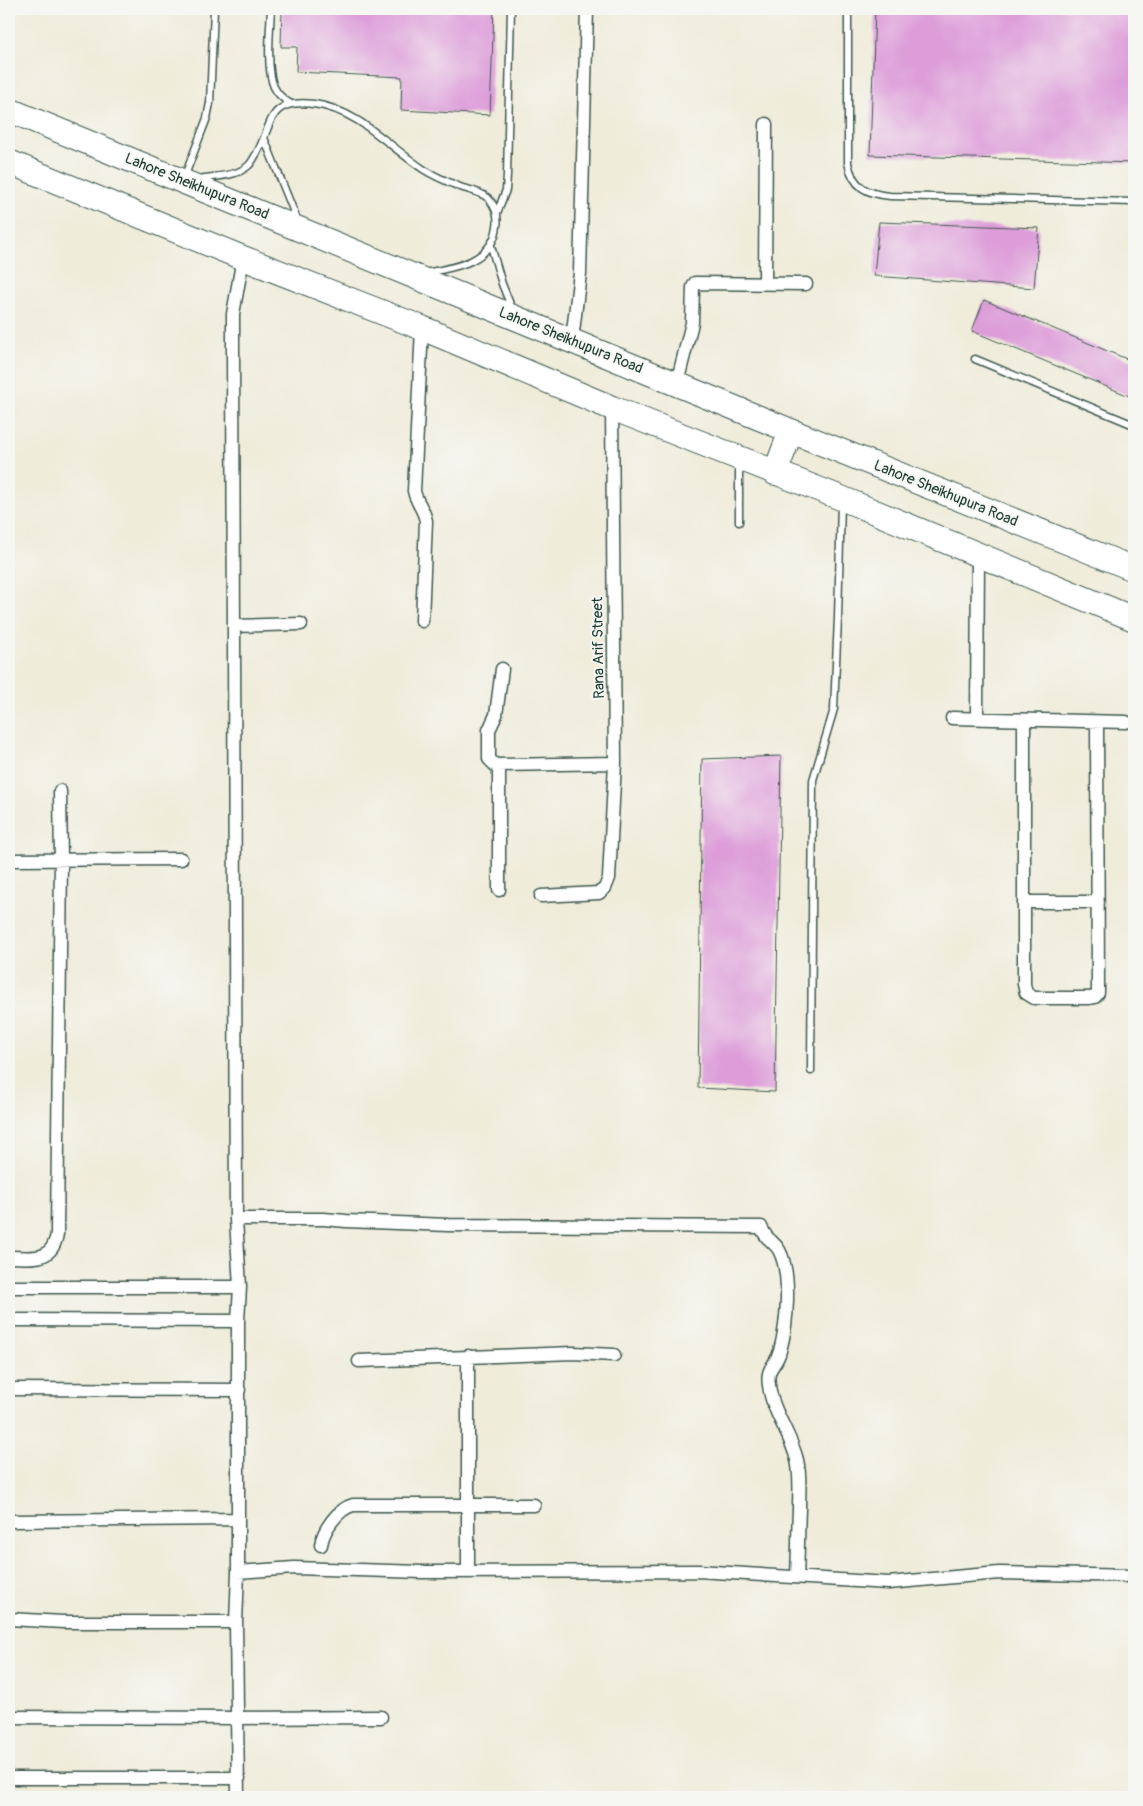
<svg xmlns="http://www.w3.org/2000/svg" width="1143" height="1806" font-family="Pangolin,sans-serif">
<style>
.building{fill:#dd9dd9}
.lines{fill:none;stroke-linecap:round;stroke-linejoin:round}
.lane-casing{stroke:#3e574d;stroke-width:9}
.street-casing{stroke:#3e574d;stroke-width:15}
.highway-casing{stroke:#3e574d;stroke-width:26}
.path{stroke:#3e574d;stroke-width:2.5;stroke-dasharray:1 4;stroke-linecap:butt}
.lane{stroke:#fff;stroke-width:6}
.street{stroke:#fff;stroke-width:12}
.highway{stroke:#fff;stroke-width:24}
.labels{text-anchor:middle;stroke-width:4;stroke-linejoin:round;paint-order:stroke}
.street-label{font-size:15px;fill:#1f3d34;stroke:#f6f6f2}
</style>
<rect width="100%" height="100%" fill="#f6f6f2"/>
<filter id="ink" filterUnits="userSpaceOnUse"><feTurbulence type="fractalNoise" baseFrequency=".02" numOctaves="2"/><feDisplacementMap in="SourceGraphic" scale="10" xChannelSelector="R" yChannelSelector="G"/><feConvolveMatrix kernelMatrix="1 2 1 2 8 2 1 2 1" color-interpolation-filters="sRGB"/></filter>
<filter id="wash" filterUnits="userSpaceOnUse"><feTurbulence type="fractalNoise" baseFrequency=".0096" numOctaves="4" result="noise"/><feDisplacementMap in="SourceGraphic" scale="20" xChannelSelector="R" yChannelSelector="G"/><feGaussianBlur stdDeviation="1.12" result="paint"/><feColorMatrix in="noise" values="0 0 0 0 0 0 0 0 0 0 0 0 0 0 0 0 0 1.4 0 .05"/><feComposite in="paint" operator="in"/></filter>
<g filter="url(#wash)">
<rect width="100%" height="100%" fill="#efecda"/>
<g id="blocks">
<!-- building -->
<path class="building" d="M282 9H494L490 115 401 110 402 77 296 72 297 47H281Z
M875 9H1134V163L870 155Z
M879 222 1039 228 1034 288 874 276Z
M984 300 1134 362V398L972 331Z
M781 756 775 1092 698 1088 702 759Z"/>
</g>
</g>
<g filter="url(#ink)">
<use href="#blocks" fill-opacity="0" stroke="#3e574d" stroke-width="1"/>
<g class="lines">
<defs>
<path id="lane" d="M271 9C270 29 266 70 274 87 278 95 284 100 291 104
M848 9V163C853 187 867 194 890 196L1134 202
M264 138 298 222
M184 178 207 118 210 103 214 9
M198 179C213 176 236 177 248 166 252 163 254 157 257 153 274 121 267 99 314 104 358 110 387 145 423 169 434 176 448 182 460 187 469 190 481 192 488 198 495 205 499 216 497 226 493 262 454 268 424 273
M497 213 506 190 507 175 511 9
M491 246 502 284 512 309
M975 359 1134 425
M739 462V522
M811 1071 813 780 834 709 838 618 841 502"/>
<path id="street" d="M765 283 766 124
M422 328 414 491C416 502 424 509 426 521L422 621
M572 340 580 273 587 9
M677 383 692 323 693 287 695 283 806 284
M234 626 301 624
M952 718 1126 722
M977 719 978 555
M1024 720V984L1026 993 1034 998H1088L1095 997 1098 993 1097 722
M496 765 615 763
M9 860 181 859
M499 890V771L497 767 489 759V730L496 715 502 669
M541 896 599 893 605 888 609 878 615 763 612 408
M1024 902H1098
M236 1219H324L346 1221 448 1225 761 1227C763 1231 765 1236 769 1239 773 1243 776 1245 779 1250 792 1274 787 1325 780 1351 776 1367 766 1366 769 1385 772 1412 791 1434 797 1460 801 1476 799 1493 799 1509 798 1532 798 1555 797 1577
M9 1257C32 1257 52 1263 57 1234L61 860 60 791
M9 1287H240
M9 1320 238 1321
M359 1361 573 1353 614 1355
M9 1389 239 1390
M9 1521 238 1519
M321 1545C323 1530 338 1509 353 1505H534
M238 1572 294 1568 422 1572 698 1571 888 1583 999 1573 1134 1576
M468 1572V1356
M9 1619 63 1622H236
M9 1717 238 1718 381 1717
M9 1778H239
M238 1797 236 1622 238 1572V1321L240 1287 236 1219 233 352V314L243 258"/>
<path id="highway" d="M9 110 791 431 1134 569
M9 162 243 258 422 328 612 408 841 498 1134 619
M775 473 791 431"/>
</defs>
<!-- lane casing -->
<use href="#lane" class="lane-casing"/>
<!-- street casing -->
<use href="#street" class="street-casing"/>
<!-- highway casing -->
<use href="#highway" class="highway-casing"/>
<!-- path -->
<path class="path" d="M1134 1176V1333
M1133 1562 1134 1475"/>
<!-- lane -->
<use href="#lane" class="lane"/>
<!-- street -->
<use href="#street" class="street"/>
<!-- highway -->
<use href="#highway" class="highway"/>
</g>
</g>
<g class="labels">
<!-- street labels -->
<g class="street-label">
<text transform="translate(197 186) rotate(22)" y="5">Lahore Sheikhupura Road</text>
<text transform="translate(571 340) rotate(22)" y="5">Lahore Sheikhupura Road</text>
<text transform="translate(946 493) rotate(22)" y="5">Lahore Sheikhupura Road</text>
<text transform="translate(598 648) rotate(-91)" y="5">Rana Arif Street</text>
</g>
</g>
<!-- margin -->
<rect width="1143" height="1806" fill="none" stroke="#f6f6f2" stroke-width="30"/>
</svg>
